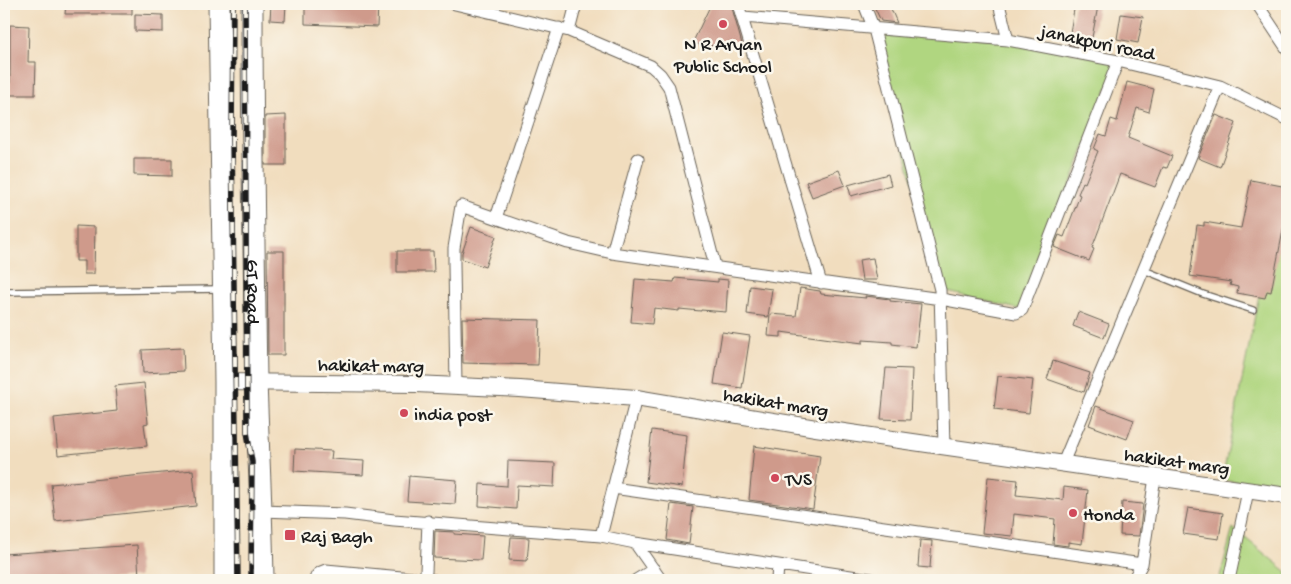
<svg xmlns="http://www.w3.org/2000/svg" width="1291" height="584" font-family="'Gochi Hand',sans-serif">
<style>
.green{fill:#b0d680;stroke:#66794e}
.building{fill:#cf9a8b}
.lines{fill:none;stroke-linecap:round;stroke-linejoin:round}
.lane-casing{stroke:#676055;stroke-width:8}
.street-casing{stroke:#676055;stroke-width:13}
.secondary-casing{stroke:#676055;stroke-width:18}
.highway-casing{stroke:#676055;stroke-width:23}
.lane{stroke:#fff;stroke-width:5.5}
.street{stroke:#fff;stroke-width:11}
.secondary{stroke:#fff;stroke-width:16}
.highway{stroke:#fff;stroke-width:21}
.rail-casing{stroke:#1c1c1c;stroke-width:5.5}
.rail{stroke:#fbf7ec;stroke-width:4;stroke-dasharray:11;stroke-linecap:butt}
.poi-dot{fill:#d1495b;stroke:#fbf7ec;stroke-width:2}
.labels{text-anchor:middle;stroke-width:5;stroke-linejoin:round;paint-order:stroke}
.street-label{font-size:19px;fill:#1c1c1c;stroke:#fbf7ec}
.poi-label{font-size:19px;fill:#1c1c1c;stroke:#fbf7ec;text-anchor:start}
</style>
<rect width="100%" height="100%" fill="#fbf7ec"/>
<filter id="ink" filterUnits="userSpaceOnUse"><feTurbulence type="fractalNoise" baseFrequency=".02" numOctaves="2"/><feDisplacementMap in="SourceGraphic" scale="10" xChannelSelector="R" yChannelSelector="G"/><feConvolveMatrix kernelMatrix="1 2 1 2 8 2 1 2 1" color-interpolation-filters="sRGB"/></filter>
<filter id="wash" filterUnits="userSpaceOnUse"><feTurbulence type="fractalNoise" baseFrequency=".0096" numOctaves="4" result="noise"/><feDisplacementMap in="SourceGraphic" scale="20" xChannelSelector="R" yChannelSelector="G"/><feGaussianBlur stdDeviation="1.12" result="paint"/><feColorMatrix in="noise" values="0 0 0 0 0 0 0 0 0 0 0 0 0 0 0 0 0 1.4 0 .05"/><feComposite in="paint" operator="in"/></filter>
<g filter="url(#wash)">
<rect width="100%" height="100%" fill="#f1ddbe"/>
<!-- green -->
<path class="green" d="M874 29 1008 40 1118 61 1022 310 940 290Z
M1279 195H1287V487L1222 480Z
M1233 528 1287 572V580H1219Z"/>
<g id="blocks">
<!-- building -->
<path class="building" d="M66 4H132V14H65Z
M271 4H286L285 21 270 20Z
M305 4H378L377 27 305 24Z
M711 4H731L743 48 692 44Z
M873 4H889L897 23 881 21Z
M1075 4 1098 6 1090 48 1068 44Z
M135 14 163 15V32L135 31Z
M1121 14 1143 17 1138 43 1117 39Z
M10 25 29 26 28 62H36L35 95H10Z
M1127 82 1154 89 1149 112 1137 108 1128 138 1172 156 1167 168 1163 167 1155 187 1120 174 1092 248 1094 249 1089 261 1054 247 1059 235 1064 237 1080 195 1078 194 1083 182 1085 183 1098 151 1094 149 1100 134 1106 136 1111 119 1117 121Z
M286 115V165H265V116Z
M1216 115 1236 123 1220 167 1198 158Z
M134 159H172V176L134 175Z
M839 170 845 185 812 197 806 182Z
M888 174 891 185 851 196 848 185Z
M1251 180 1287 187V210L1271 292 1267 291 1265 298 1237 293 1238 287 1230 285 1231 282 1190 276 1197 225 1204 226V222L1241 228Z
M76 226 95 227 94 274H84V261H76Z
M471 227 496 236 485 267 462 259V253Z
M267 251H284V355H268Z
M397 251H433L434 272H397Z
M873 258 877 280H862L859 260Z
M675 278 718 282V279L728 280 726 312 701 310V311L679 309V311L654 308 652 324 631 322 635 279 674 282Z
M750 286 772 289 768 317 747 314Z
M800 288 820 291 821 294 866 298 865 296 890 299V301L921 304 916 347 892 344V342L863 340V343L831 339 781 332V337L768 336 770 314 796 316Z
M1078 312 1109 324 1104 338 1073 326Z
M462 318 540 320 538 365 463 363Z
M722 332 750 336 742 388 714 384Z
M183 348 184 371 143 373 142 350Z
M1053 361 1090 373 1084 392 1047 379Z
M886 368 912 369 910 420 881 419Z
M998 376 1033 380 1029 413 994 409Z
M144 383 148 423 144 424 147 446 58 455 54 418 117 411 115 386Z
M1096 406 1134 420 1127 439 1089 425Z
M652 430 687 435 682 487 646 482Z
M754 446 820 456 813 509 749 500Z
M295 449 332 451 331 459 364 461 363 475 294 471Z
M508 461 555 463 554 487 517 485 516 509 479 506 480 484 507 486Z
M193 470 196 506 55 521 51 484Z
M409 476 457 480 455 504 407 501Z
M988 477 1018 480 1016 495 1063 500 1064 487 1088 490 1082 544 1068 542V546L1053 544 1055 519 1014 514 1012 536 982 533Z
M1122 502 1143 504 1139 536 1120 535Z
M671 504 693 507 689 544 667 540Z
M1188 508 1223 513 1219 539 1183 534Z
M435 531 454 532V534L483 536 481 560 434 558Z
M511 537 529 538 527 561 509 560Z
M920 540 932 541 930 568 918 567Z
M137 545 139 577 94 580H4V554Z"/>
</g>
</g>
<g filter="url(#ink)">
<use href="#blocks" fill-opacity="0" stroke="#676055" stroke-width="1"/>
<g class="lines">
<defs>
<path id="lane" d="M1144 270 1203 294 1253 310
M4 292 219 289"/>
<path id="street" d="M455 4 569 31 651 66 660 74 669 87 715 266
M738 4 821 283
M864 4 874 29 940 290 944 447
M999 4 1008 40
M1257 4 1287 49
M743 17 1008 40 1118 61 1220 86 1287 119
M569 31 576 4
M496 218 559 28
M612 253 638 159
M456 386 454 264V248L461 206 568 243 612 253 941 299 1016 313 1022 310 1118 61
M1063 463 1220 86
M613 488 1142 564
M262 511 345 514 394 520 601 536 635 543 877 580
M601 536 636 398
M635 543 661 580
M426 572 428 521
M315 580C316 574 320 572 326 570L434 580
M636 580 654 569
M777 580 778 565
M1133 580 1142 564 1155 477
M1229 580 1248 491"/>
<path id="secondary" d="M225 382 416 384 520 389 636 398 816 428 1287 496"/>
<g id="highway">
<path d="M219 4 225 382V580"/>
<path id="s1" d="M252 4C252 129 254 254 256 379 258 446 262 513 263 580"/>
</g>
</defs>
<!-- lane casing -->
<use href="#lane" class="lane-casing"/>
<!-- street casing -->
<use href="#street" class="street-casing"/>
<!-- secondary casing -->
<use href="#secondary" class="secondary-casing"/>
<!-- highway casing -->
<use href="#highway" class="highway-casing"/>
<!-- lane -->
<use href="#lane" class="lane"/>
<!-- street -->
<use href="#street" class="street"/>
<!-- secondary -->
<use href="#secondary" class="secondary"/>
<!-- highway -->
<use href="#highway" class="highway"/>
<defs>
<path id="rail" d="M233 4 232 139 238 580
M245 4 247 432 252 462 251 580"/>
</defs>
<!-- rail casing -->
<use href="#rail" class="rail-casing"/>
<!-- rail -->
<use href="#rail" class="rail"/>
</g>
</g>
<!-- markers -->
<g class="poi-dot">
<circle cx="723" cy="24" r="5"/>
<circle cx="404" cy="413" r="5"/>
<circle cx="775" cy="478" r="5"/>
<circle cx="1073" cy="513" r="5"/>
<rect x="284" y="529" width="12" height="12" rx="2.5"/>
</g>
<g class="labels">
<!-- street labels -->
<g class="street-label">
<text transform="translate(1098 41) rotate(12)" y="7">janakpuri road</text>
<text dy="7" stroke="none"><textPath href="#s1" startOffset="288">GT Road</textPath></text>
<text transform="translate(371 364) rotate(1)" y="7">hakikat marg</text>
<text transform="translate(776 401) rotate(9)" y="7">hakikat marg</text>
<text transform="translate(1177 460) rotate(8)" y="7">hakikat marg</text>
</g>
<!-- poi labels -->
<g class="poi-label">
<text x="723" y="50" text-anchor="middle">N R Aryan<tspan x="723" dy="22">Public School</tspan></text>
<text x="414" y="420">india post</text>
<text x="785" y="485">TVS</text>
<text x="1083" y="520">Honda</text>
<text x="301" y="542">Raj Bagh</text>
</g>
</g>
<!-- margin -->
<rect width="1291" height="584" fill="none" stroke="#fbf7ec" stroke-width="20"/>
</svg>
